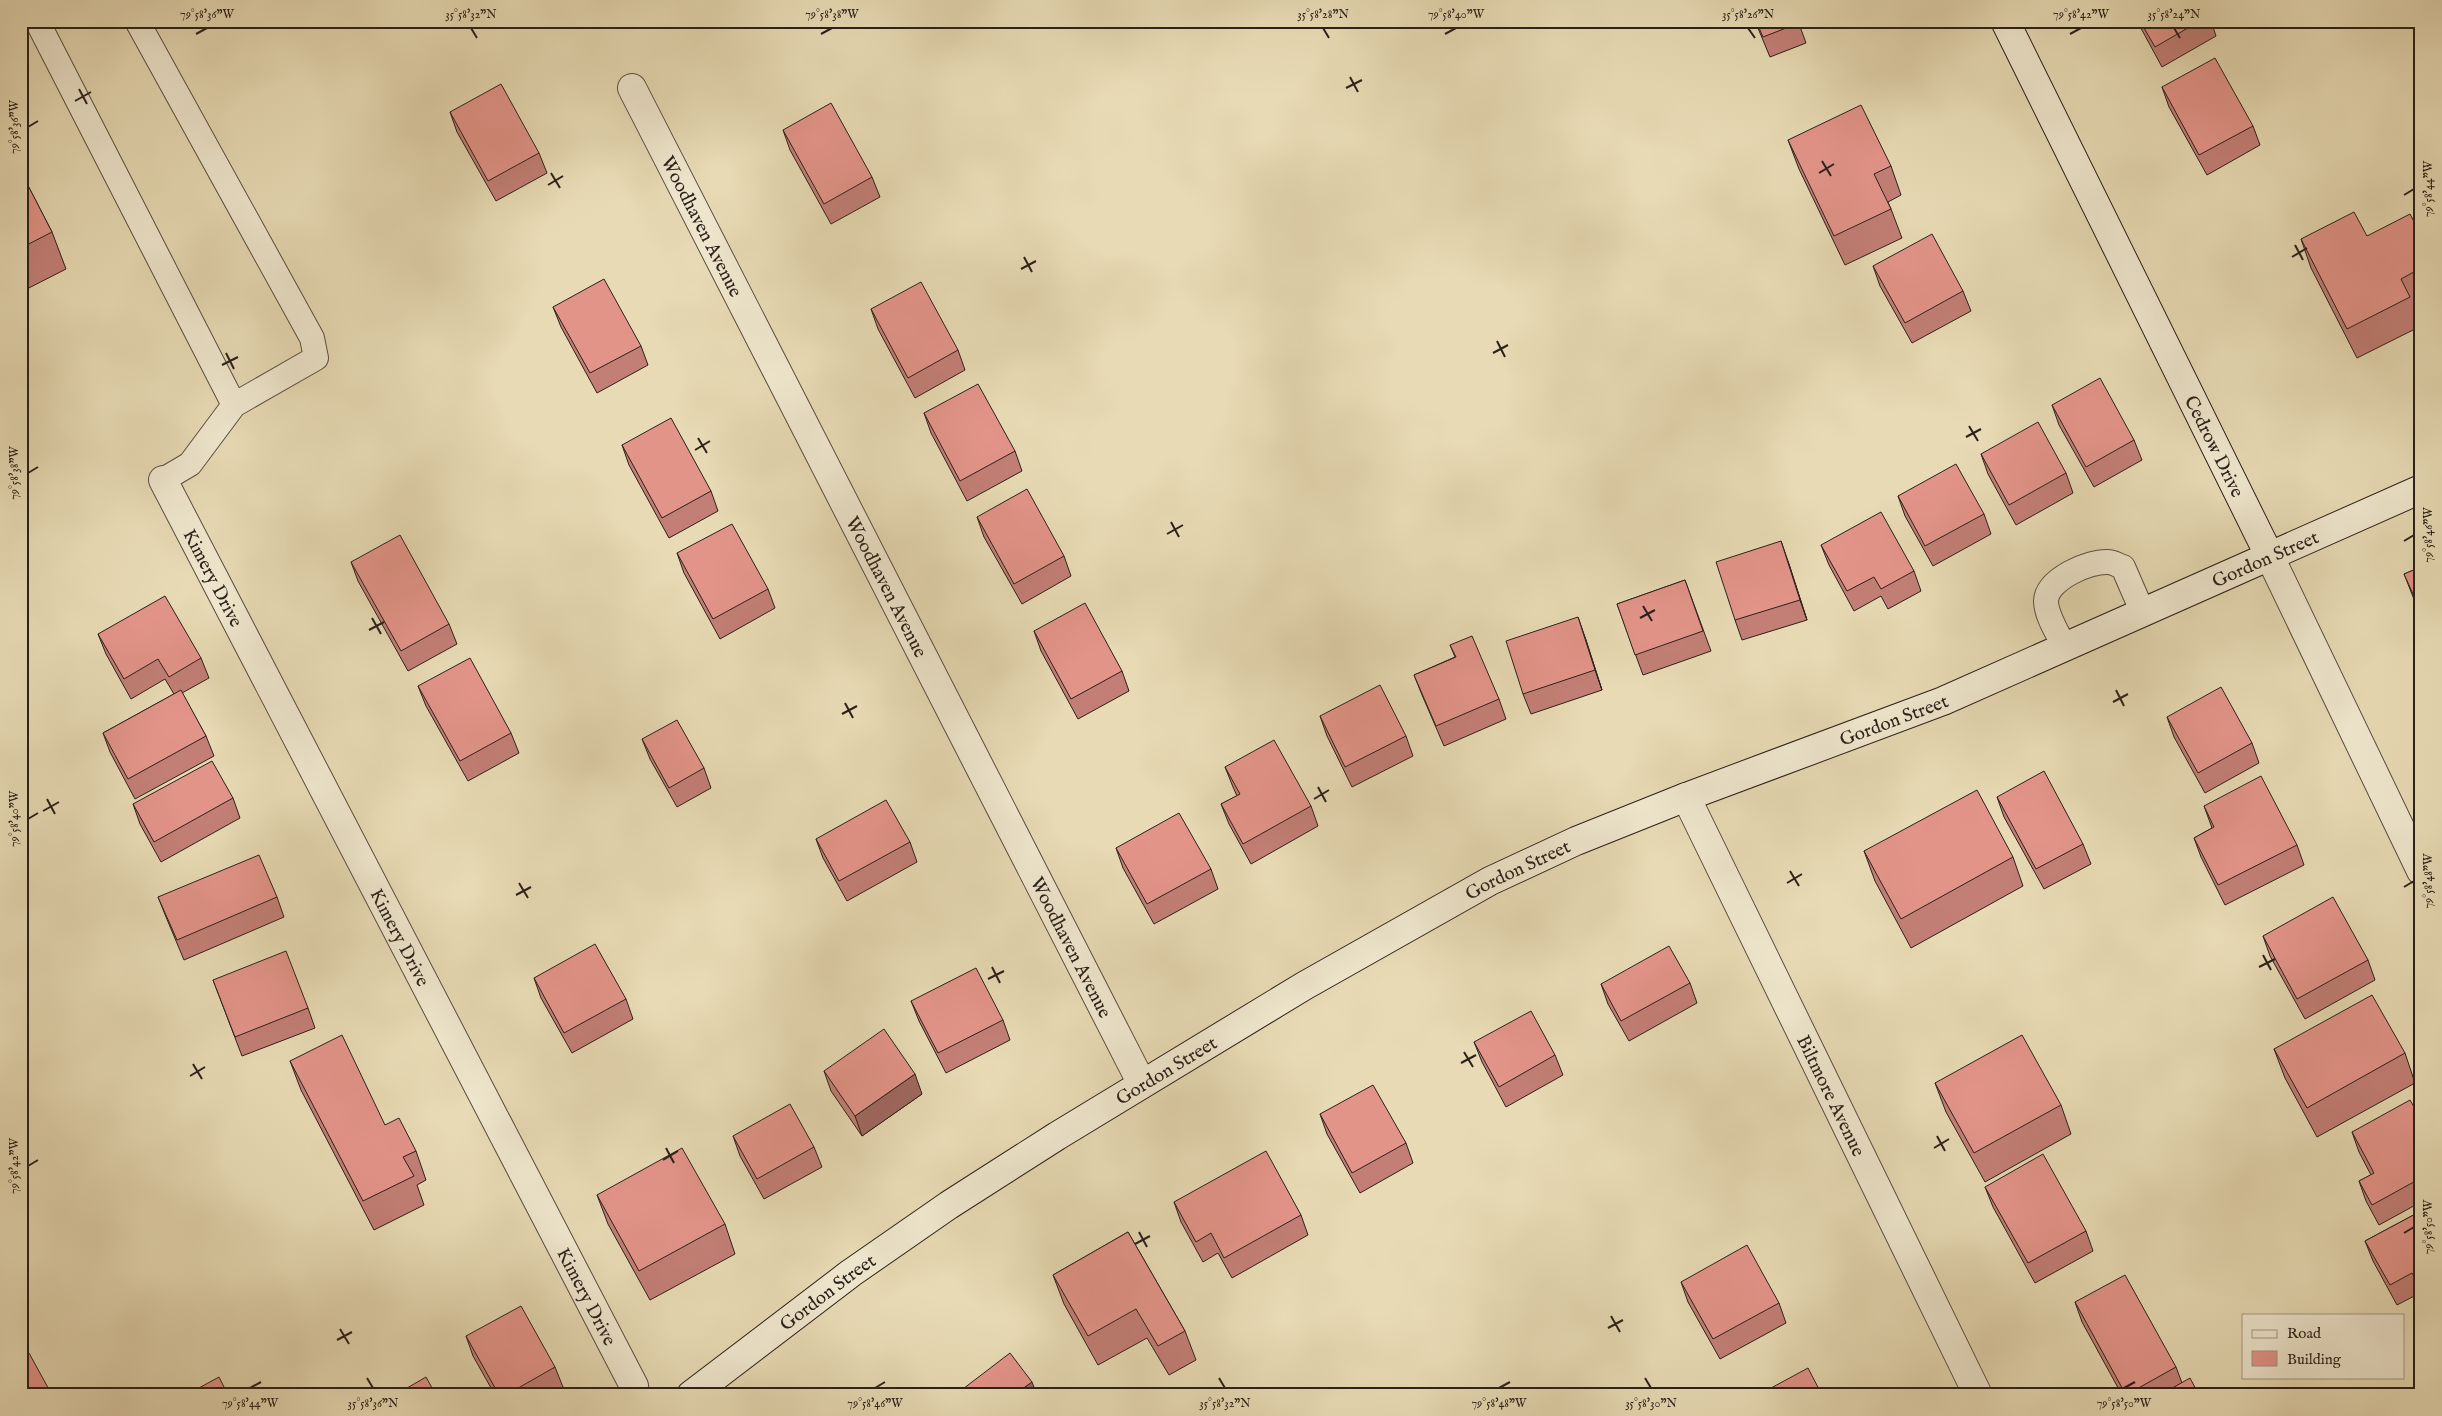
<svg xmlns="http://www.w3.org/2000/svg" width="2442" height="1416" font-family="'IM FELL English',serif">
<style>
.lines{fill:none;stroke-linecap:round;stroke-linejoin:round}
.lane-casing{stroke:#5a4e40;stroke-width:26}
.street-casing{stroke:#5a4e40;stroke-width:30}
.secondary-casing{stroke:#2b201a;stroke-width:30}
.lane{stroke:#efe7ce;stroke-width:24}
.street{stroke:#efe7ce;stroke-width:28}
.secondary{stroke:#efe7ce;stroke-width:28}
.wall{fill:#c37f76;stroke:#2b201a}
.shaded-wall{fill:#9f6860;stroke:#2b201a}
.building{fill:#e39489;stroke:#2b201a}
.ticks{fill:none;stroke:#2b201a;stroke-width:2}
.labels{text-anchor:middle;stroke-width:4;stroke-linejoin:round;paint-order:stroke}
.street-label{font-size:19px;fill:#2b201a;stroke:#efe7ce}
.neatline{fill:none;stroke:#2b201a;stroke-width:2}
.ticks-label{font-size:12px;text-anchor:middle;fill:#2b201a}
</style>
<rect width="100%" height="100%" fill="#e7dab4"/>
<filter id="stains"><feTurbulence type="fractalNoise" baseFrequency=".004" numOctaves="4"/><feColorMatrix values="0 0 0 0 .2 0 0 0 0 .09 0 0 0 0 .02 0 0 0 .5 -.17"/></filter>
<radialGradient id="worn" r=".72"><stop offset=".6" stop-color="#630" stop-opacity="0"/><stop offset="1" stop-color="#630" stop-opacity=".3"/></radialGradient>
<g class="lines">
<defs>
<path id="lane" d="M37 21 234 405
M137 21 312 338 316 358 234 405 190 464 163 480
M2065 648C2059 635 2046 616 2046 601 2047 579 2089 561 2108 562 2113 562 2119 566 2123 567L2143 613"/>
<g id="street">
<path id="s1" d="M632 88 1142 1084"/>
<path id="s2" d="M163 480 634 1386 635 1395"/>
<path d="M2270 557 2421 871"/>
<path id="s3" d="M1686 797 1978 1395"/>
</g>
<g id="secondary">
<path id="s4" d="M2005 21 2270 557"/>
<path id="s5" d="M691 1395 851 1273 949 1205 1057 1136 1304 986 1490 881 1576 841 1686 797 1943 701 2421 489"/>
</g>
</defs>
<!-- lane casing -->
<use href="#lane" class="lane-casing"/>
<!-- street casing -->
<use href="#street" class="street-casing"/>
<!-- secondary casing -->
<use href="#secondary" class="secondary-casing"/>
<!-- lane -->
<use href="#lane" class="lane"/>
<!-- street -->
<use href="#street" class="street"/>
<!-- secondary -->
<use href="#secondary" class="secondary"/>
</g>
<!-- wall -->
<path class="wall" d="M1755 21H1798L1806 43 1770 57Z
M2137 21H2211L2216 36 2162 67Z
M2162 87 2253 126 2260 145 2207 175 2169 107Z
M450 112 539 153 547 173 496 201 457 132Z
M783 130 872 177 880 197 831 224 790 150Z
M1788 140 1891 166 1901 195 1888 202 1891 209 1902 238 1845 265 1799 169Z
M21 172 52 232 66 269 21 292Z
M2421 235V303L2414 307 2421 326 2357 358 2311 268 2301 239Z
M1873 266 1963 291 1971 311 1912 343 1880 286Z
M553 307 641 346 648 365 597 393 561 327Z
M871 309 958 350 965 370 915 398 878 329Z
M2052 405 2134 440 2142 460 2094 487 2059 425Z
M924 413 1015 451 1022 471 967 501 931 433Z
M622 445 711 491 718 511 669 538 629 465Z
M1981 454 2066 473 2073 493 2016 525 1988 474Z
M1898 496 1984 514 1991 534 1933 566 1905 516Z
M977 517 1064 556 1071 576 1022 604 984 537Z
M1821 545 1914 571 1921 591 1888 609 1881 596 1854 611 1829 565Z
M677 553 768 589 775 608 720 639 684 573Z
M1788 561 1807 620 1742 640 1735 620Z
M351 562 449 624 457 644 408 671 358 581Z
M2421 567V617L2404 574Z
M1685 580 1711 651 1643 675 1617 604Z
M1034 631 1122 671 1129 691 1078 719 1041 651Z
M98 634 201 658 209 678 182 693 206 736 214 756 135 799 110 752 103 733 174 694 165 679 131 699 106 654Z
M1585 637 1602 690 1531 714 1523 694Z
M1450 645 1499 699 1506 719 1444 746 1422 695 1414 675 1455 657Z
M418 686 511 733 519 753 468 781 426 706Z
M1320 716 1406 736 1413 756 1352 787 1327 736Z
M2167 717 2252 743 2259 763 2205 793 2174 737Z
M642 739 704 768 711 788 677 807 650 759Z
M1225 767 1311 806 1318 826 1251 864 1229 824 1221 804 1237 796 1233 787Z
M1997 797 2083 844 2091 864 2044 889 2004 817Z
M233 798 240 818 161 862 140 824 133 804Z
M2204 806 2297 845 2304 865 2225 905 2201 857 2194 838 2212 828Z
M816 839 910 842 917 862 847 901 823 858Z
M1116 848 1211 869 1218 889 1154 924 1123 868Z
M1864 851 2013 857 2023 886 1911 948 1875 881Z
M158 897H277L284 917 184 960 166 917Z
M2263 936 2368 960 2375 980 2305 1019 2270 956Z
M534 978 626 999 633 1019 572 1053 541 998Z
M213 980 308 1008 315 1028 242 1056Z
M1690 983 1697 1003 1629 1041 1608 1004 1601 984Z
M911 1001 1003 1020 1010 1040 946 1073 919 1021Z
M1474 1042 1555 1055 1563 1075 1506 1107 1482 1062Z
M2274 1049 2405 1053 2415 1083 2317 1137 2285 1078Z
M290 1061 385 1125 416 1151 426 1180 417 1185 424 1205 374 1230 301 1090Z
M824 1071 922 1094 862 1136 831 1091Z
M1935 1083 2061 1105 2071 1134 1985 1182 1946 1112Z
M1320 1114 1406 1143 1413 1163 1360 1193 1327 1134Z
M2421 1119V1202L2379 1225 2366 1201 2359 1181 2371 1175 2359 1152 2352 1132Z
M733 1136 814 1147 822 1167 764 1199 740 1156Z
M1985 1187 2086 1231 2093 1251 2035 1283 1993 1207Z
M597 1195 725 1224 735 1254 650 1300 608 1224Z
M1174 1202 1301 1215 1308 1235 1232 1278 1218 1253 1203 1262 1181 1222Z
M2421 1211V1294L2420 1293 2397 1305 2373 1261 2365 1241Z
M1128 1232 1185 1331 1196 1360 1169 1375 1147 1338 1098 1365 1064 1304 1053 1275Z
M1681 1282 1779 1303 1786 1323 1720 1359 1688 1302Z
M2075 1302 2176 1367 2182 1383 2199 1395H2122L2082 1322Z
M466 1336 555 1367 563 1387 549 1395H495L473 1356Z"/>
<!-- shaded-wall -->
<path class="shaded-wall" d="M1781 541 1788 561 1807 620 1800 600Z
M1578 617 1585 637 1602 690 1595 670Z
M915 1074 922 1094 862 1136 855 1116Z
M1032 1382 1037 1395H1015V1394Z"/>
<!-- building -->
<path class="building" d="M1756 21H1798L1799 23 1763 37Z
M2140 21H2200L2155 47Z
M2215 58 2253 126 2199 155 2162 87Z
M501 84 539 153 488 181 450 112Z
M831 103 872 177 824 204 783 130Z
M1861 105 1891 166 1874 174 1891 209 1834 236 1788 140Z
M21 172 52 232 21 248Z
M2354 212 2367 236 2410 214 2421 235V268L2401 279 2410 297 2347 329 2301 239Z
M1932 234 1963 291 1905 323 1873 266Z
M604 279 641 346 590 373 553 307Z
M921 282 958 350 908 378 871 309Z
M2100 378 2134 440 2086 467 2052 405Z
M978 384 1015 451 960 481 924 413Z
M671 418 711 491 662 518 622 445Z
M2038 422 2066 473 2009 505 1981 454Z
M1956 464 1984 514 1925 546 1898 496Z
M1027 489 1064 556 1014 584 977 517Z
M1881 512 1914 571 1881 589 1874 577 1847 591 1821 545Z
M732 524 768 589 713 619 677 553Z
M400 535 449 624 401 651 351 562Z
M1781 541 1800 600 1735 620 1716 562Z
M2421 567V612L2404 574Z
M1685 580 1703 631 1635 655 1617 604Z
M165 596 201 658 169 677 158 659 124 679 98 634Z
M1085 603 1122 671 1071 699 1034 631Z
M1578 617 1595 670 1523 694 1506 641Z
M1472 636 1499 699 1436 726 1414 675 1456 657 1450 645Z
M470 658 511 733 460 761 418 686Z
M1380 685 1406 736 1345 767 1320 716Z
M2221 687 2252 743 2198 773 2167 717Z
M181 690 206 736 128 779 103 733Z
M677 720 704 768 669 788 642 739Z
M1274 740 1311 806 1243 844 1221 804 1240 794 1225 767Z
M212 761 233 798 154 842 133 804Z
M2044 771 2083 844 2036 869 1997 797Z
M2261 776 2297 845 2218 885 2194 838 2214 827 2204 806Z
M1977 790 2013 857 1901 919 1864 851Z
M886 800 910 842 839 881 816 839Z
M1179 813 1211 869 1147 904 1116 848Z
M259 855 277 897 177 940 158 897Z
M2333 897 2368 960 2297 999 2263 936Z
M595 944 626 999 564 1033 534 978Z
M1669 946 1690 983 1621 1021 1601 984Z
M286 951 308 1008 235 1037 213 980Z
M976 968 1003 1020 938 1053 911 1001Z
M2372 995 2405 1053 2307 1108 2274 1049Z
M1531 1011 1555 1055 1499 1087 1474 1042Z
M884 1029 915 1074 855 1116 824 1071Z
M342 1035 385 1125 399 1118 416 1151 403 1157 414 1176 363 1201 290 1061Z
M2022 1035 2061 1105 1974 1153 1935 1083Z
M1373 1085 1406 1143 1352 1173 1320 1114Z
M2410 1100 2421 1119V1178L2372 1205 2359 1181 2374 1173 2352 1132Z
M790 1104 814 1147 757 1179 733 1136Z
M682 1148 725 1224 639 1271 597 1195Z
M1266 1151 1301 1215 1224 1258 1211 1233 1196 1242 1174 1202Z
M2043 1154 2086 1231 2028 1263 1985 1187Z
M2421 1211V1288L2412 1273 2390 1285 2365 1241Z
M1128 1232 1185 1331 1158 1346 1136 1309 1088 1336 1053 1275Z
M1747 1245 1779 1303 1713 1339 1681 1282Z
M2125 1275 2176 1367 2126 1395 2075 1302Z
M521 1306 555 1367 506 1395H499L466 1336Z
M29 1353 52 1395H21V1357Z
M1010 1353 1032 1382 1015 1394V1395H955Z
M1808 1368 1822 1395H1760V1394Z
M219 1377 228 1395H186Z
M426 1377 436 1395H395Z
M2190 1378 2199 1395H2160Z
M1439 1390 1451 1395H1437Z"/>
<!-- ticks -->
<path class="ticks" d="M471 28 477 38M1323 28 1329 38M1748 28 1755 38M2174 28 2180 38M196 34 207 28M821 34 832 28M1445 34 1456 28M2070 34 2081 28M1350 77 1358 92M1346 88 1362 80M79 89 87 104M75 101 91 92M28 127 38 121M1822 161 1831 176M551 173 560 188M1819 173 1834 164M548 185 563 176M2404 195 2414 189M2295 245 2303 260M1024 257 1032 272M2292 257 2307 248M1021 269 1036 261M1497 341 1505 357M226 353 234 369M1493 353 1508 345M222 365 238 357M1969 426 1978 441M1966 437 1981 429M698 438 707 453M695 450 710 441M28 473 38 467M1171 522 1179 537M1167 534 1183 525M2404 541 2414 535M1643 606 1652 621M372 618 381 634M1640 618 1655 610M369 630 384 622M2116 690 2124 706M2113 702 2128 694M845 703 853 718M842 714 857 706M1318 787 1326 802M47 799 55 814M1314 799 1329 790M43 811 59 802M28 819 38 813M1790 871 1799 886M519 883 528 898M1787 883 1802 874M2404 887 2414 881M516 895 531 887M2263 955 2271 970M992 967 1000 983M2259 967 2275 959M988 979 1004 971M1464 1052 1473 1067M1461 1063 1476 1055M193 1064 202 1079M190 1076 205 1067M1937 1136 1945 1151M666 1148 674 1163M1934 1148 1949 1139M663 1160 678 1151M28 1166 38 1160M1139 1232 1147 1247M2404 1233 2414 1227M1135 1244 1150 1236M1611 1316 1620 1332M1608 1328 1623 1320M340 1329 349 1344M337 1340 352 1332M367 1378 373 1388M1219 1378 1225 1388M1645 1378 1651 1388M250 1388 261 1382M875 1388 885 1382M1499 1388 1510 1382M2124 1388 2135 1382"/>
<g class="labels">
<!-- street labels -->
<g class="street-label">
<text dy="7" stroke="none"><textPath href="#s1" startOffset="155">Woodhaven Avenue</textPath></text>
<text dy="7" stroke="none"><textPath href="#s4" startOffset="474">Cedrow Drive</textPath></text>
<text dy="7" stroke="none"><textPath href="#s5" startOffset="1791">Gordon Street</textPath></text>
<text dy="7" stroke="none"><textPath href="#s2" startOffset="110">Kimery Drive</textPath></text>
<text dy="7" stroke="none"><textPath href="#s1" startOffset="560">Woodhaven Avenue</textPath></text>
<text dy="7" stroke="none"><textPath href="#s5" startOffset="1386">Gordon Street</textPath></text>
<text dy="7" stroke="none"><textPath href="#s5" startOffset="981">Gordon Street</textPath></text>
<text dy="7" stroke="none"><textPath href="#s2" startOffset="515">Kimery Drive</textPath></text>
<text dy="7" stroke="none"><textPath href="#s1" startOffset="965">Woodhaven Avenue</textPath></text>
<text dy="7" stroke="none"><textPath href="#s5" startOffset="576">Gordon Street</textPath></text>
<text dy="7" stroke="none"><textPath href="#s3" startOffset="332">Biltmore Avenue</textPath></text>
<text dy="7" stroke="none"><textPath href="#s5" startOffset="171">Gordon Street</textPath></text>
<text dy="7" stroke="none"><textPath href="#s2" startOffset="920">Kimery Drive</textPath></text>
</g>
</g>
<!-- margin -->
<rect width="2442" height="1416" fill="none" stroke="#e7dab4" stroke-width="55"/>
<!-- legend -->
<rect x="2242" y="1314" width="162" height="65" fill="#efe7ce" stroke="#a19786"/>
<rect x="2252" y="1330" width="25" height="8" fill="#efe7ce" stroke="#a19786"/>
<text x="2287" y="1338" font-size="15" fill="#2b201a">Road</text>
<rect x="2252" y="1351" width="25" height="15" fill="#e39489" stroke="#a19786"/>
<text x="2287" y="1364" font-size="15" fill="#2b201a">Building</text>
<rect x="28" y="28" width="2386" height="1360" class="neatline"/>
<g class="ticks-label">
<text x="207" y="18">79°58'36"W</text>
<text x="471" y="18">35°58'32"N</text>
<text x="832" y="18">79°58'38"W</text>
<text x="1323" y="18">35°58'28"N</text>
<text x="1456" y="18">79°58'40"W</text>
<text x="1748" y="18">35°58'26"N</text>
<text x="2081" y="18">79°58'42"W</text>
<text x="2174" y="18">35°58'24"N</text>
<text transform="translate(14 127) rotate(-90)" y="4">79°58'36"W</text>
<text transform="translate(2428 189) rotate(-90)" y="4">79°58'44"W</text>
<text transform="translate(14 473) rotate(-90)" y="4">79°58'38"W</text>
<text transform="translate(2428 535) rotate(-90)" y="4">79°58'46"W</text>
<text transform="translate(14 819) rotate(-90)" y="4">79°58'40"W</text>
<text transform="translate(2428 881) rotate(-90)" y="4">79°58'48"W</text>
<text transform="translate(14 1166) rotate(-90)" y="4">79°58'42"W</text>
<text transform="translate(2428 1227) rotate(-90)" y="4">79°58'50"W</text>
<text x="250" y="1407">79°58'44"W</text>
<text x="373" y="1407">35°58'36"N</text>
<text x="875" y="1407">79°58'46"W</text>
<text x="1225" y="1407">35°58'32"N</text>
<text x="1499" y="1407">79°58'48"W</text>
<text x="1651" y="1407">35°58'30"N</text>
<text x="2124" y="1407">79°58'50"W</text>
</g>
<rect width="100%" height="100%" filter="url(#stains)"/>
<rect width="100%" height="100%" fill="url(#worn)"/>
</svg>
